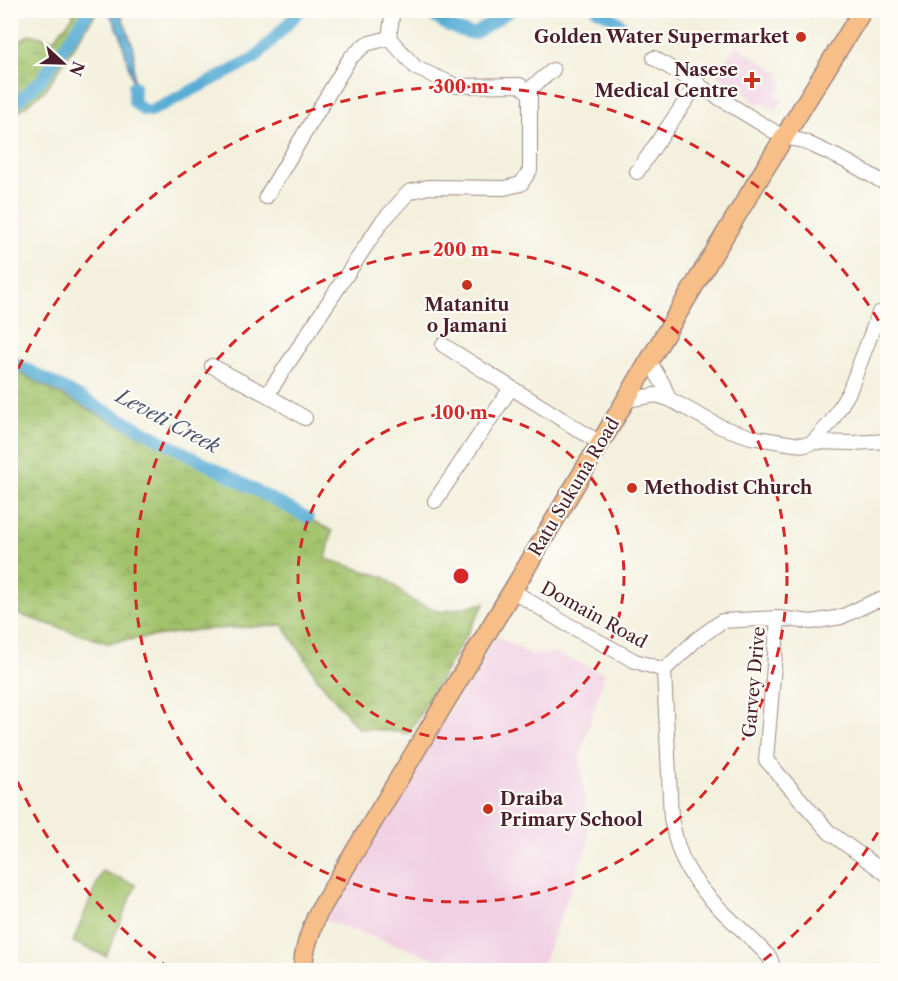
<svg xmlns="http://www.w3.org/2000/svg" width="898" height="981" font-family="'Libre Caslon Text',serif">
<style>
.built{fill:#f1d0e3}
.green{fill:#a2c36b;stroke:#76714b;stroke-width:1.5}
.wetland{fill:url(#wetland-marsh);stroke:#76714b;stroke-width:1.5}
.water{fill:url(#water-waves);stroke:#526680;stroke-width:1.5}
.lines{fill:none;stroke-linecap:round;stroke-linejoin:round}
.canal{stroke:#59add5;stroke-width:12}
.minor-casing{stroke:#9e8884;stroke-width:16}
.major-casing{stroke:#9e8884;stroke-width:21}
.minor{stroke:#fff;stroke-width:14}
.major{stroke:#f7be87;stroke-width:18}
.ring{fill:none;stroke:#d62828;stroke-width:3;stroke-dasharray:10 8}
.poi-dot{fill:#c8321e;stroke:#fdfcf7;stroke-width:2}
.labels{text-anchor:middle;stroke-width:4.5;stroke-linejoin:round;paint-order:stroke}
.poi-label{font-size:18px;font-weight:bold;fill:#4a1f2b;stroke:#fdfcf7;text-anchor:end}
.street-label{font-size:18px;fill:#4a1f2b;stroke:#fdfcf7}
.water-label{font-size:20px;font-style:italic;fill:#50586f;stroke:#fdfcf7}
.centre{fill:#d62828;stroke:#fdfcf7;stroke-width:3}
.ring-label{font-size:18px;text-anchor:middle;font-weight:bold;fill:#d62828;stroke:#fdfcf7;stroke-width:4.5;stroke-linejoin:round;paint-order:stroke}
</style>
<defs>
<pattern id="wetland-marsh" width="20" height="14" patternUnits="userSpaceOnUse" patternTransform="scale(1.5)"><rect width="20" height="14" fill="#a2c36b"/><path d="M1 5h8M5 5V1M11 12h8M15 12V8" fill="none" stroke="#8da75d"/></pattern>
<pattern id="water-waves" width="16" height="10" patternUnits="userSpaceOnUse" patternTransform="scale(1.5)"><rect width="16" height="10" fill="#59add5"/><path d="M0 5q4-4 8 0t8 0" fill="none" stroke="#4c8cad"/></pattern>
</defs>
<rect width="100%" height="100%" fill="#fdfcf7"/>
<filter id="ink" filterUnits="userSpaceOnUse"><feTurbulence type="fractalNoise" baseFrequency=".0167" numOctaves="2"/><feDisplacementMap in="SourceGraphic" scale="12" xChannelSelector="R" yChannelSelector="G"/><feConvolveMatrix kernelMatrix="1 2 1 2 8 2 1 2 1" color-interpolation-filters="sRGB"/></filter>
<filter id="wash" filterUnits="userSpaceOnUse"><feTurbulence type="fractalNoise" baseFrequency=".008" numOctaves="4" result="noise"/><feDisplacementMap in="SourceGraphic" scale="24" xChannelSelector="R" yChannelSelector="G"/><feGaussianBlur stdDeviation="1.35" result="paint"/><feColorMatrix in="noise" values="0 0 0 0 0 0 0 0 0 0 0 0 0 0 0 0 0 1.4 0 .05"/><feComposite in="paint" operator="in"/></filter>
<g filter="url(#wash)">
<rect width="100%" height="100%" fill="#f3f0dd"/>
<!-- built -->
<path class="built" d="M736 45 780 73 778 77 784 82 777 95 784 99 776 111 762 102 759 105 750 99 751 97 717 75Z
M497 636 531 655 555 653 605 673 580 756 589 840 541 970H484L434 958 324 920 490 645Z"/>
<!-- green -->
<path class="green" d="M102 871 136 885 106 956 73 942Z"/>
<!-- wetland -->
<path class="wetland" d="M71 11H95L96 13 46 89 11 118V48L30 34 53 40 74 15Z
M11 367C115 428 226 473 332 531L326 559 384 577 413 601 440 612 485 603 409 733 358 728 318 679 283 625 198 630 107 643 11 612Z"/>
<!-- water -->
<path class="water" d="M108 11H120L134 49V86L120 34Z"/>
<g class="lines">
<!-- canal -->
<path class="canal" d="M427 10C442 25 454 30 474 34L512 10
M597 10 610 16 621 25
M134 86V102L143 110 151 111 254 59 301 10
M10 108 41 80 87 14V10
M10 360 308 518"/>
</g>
</g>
<g filter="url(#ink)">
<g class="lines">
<defs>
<path id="minor" d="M654 58 783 137 803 141 848 162 888 185
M527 91 553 70
M637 172 698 83
M266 197 350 58 366 44 389 38
M443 345 600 443
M649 361 663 384 669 399
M212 366 267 395
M626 400 656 395 669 399 721 427 751 437 794 444 806 445 813 442 852 443 888 441
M305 418 267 395 381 223 409 192 428 187 504 188 521 184 530 170V94L520 85 457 86 416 68 389 38 393 10
M813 442 831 422 849 392 879 313
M435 501 511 388
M513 591 563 622 635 661 664 670 696 640 722 621 778 618 812 622 841 617 873 602 888 598
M778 618 766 760 829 832 888 875
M664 670 671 818C675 837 679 855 689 871 708 903 745 930 770 958L774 970"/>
<path id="major" d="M303 970C303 951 310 933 317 915 382 805 449 697 514 588 629 395 743 201 863 10"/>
</defs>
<!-- minor casing -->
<use href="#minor" class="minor-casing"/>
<!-- major casing -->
<use href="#major" class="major-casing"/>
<!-- minor -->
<use href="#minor" class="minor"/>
<!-- major -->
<use href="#major" class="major"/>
</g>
</g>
<!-- distance rings -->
<g class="ring">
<circle cx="461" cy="576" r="163"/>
<circle cx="461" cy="576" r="326"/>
<path d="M887 817A489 489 0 0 1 752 969M170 969A489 489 0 0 1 11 767M11 385A489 489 0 0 1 887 335"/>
</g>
<!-- markers -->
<g class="poi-dot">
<circle cx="801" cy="37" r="6"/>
<path d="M749 71h6v6h6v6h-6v6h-6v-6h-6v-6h6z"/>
<circle cx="467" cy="285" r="6"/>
<circle cx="632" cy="488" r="6"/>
<circle cx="488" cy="809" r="6"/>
</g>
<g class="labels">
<!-- poi labels -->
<g class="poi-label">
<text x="789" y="43">Golden Water Supermarket</text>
<text x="738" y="76">Nasese<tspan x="738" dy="21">Medical Centre</tspan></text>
<text x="467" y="311" text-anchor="middle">Matanitu<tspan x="467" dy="21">o Jamani</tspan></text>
<text x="644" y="494" text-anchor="start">Methodist Church</text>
<text x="500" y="805" text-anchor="start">Draiba<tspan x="500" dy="21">Primary School</tspan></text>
</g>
<!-- street labels -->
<g class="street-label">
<text transform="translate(574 487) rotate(-59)" y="6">Ratu Sukuna Road</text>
<text transform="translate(594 615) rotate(29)" y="6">Domain Road</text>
<text transform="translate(754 682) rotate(-85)" y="6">Garvey Drive</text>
</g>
<!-- water labels -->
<g class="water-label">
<text transform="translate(168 421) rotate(28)" y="7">Leveti Creek</text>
</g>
</g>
<circle cx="461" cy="576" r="9" class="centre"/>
<g class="ring-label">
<text x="461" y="93">300 m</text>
<text x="461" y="256">200 m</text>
<text x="461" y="419">100 m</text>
</g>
<!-- margin -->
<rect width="898" height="981" fill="none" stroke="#fdfcf7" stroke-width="36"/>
<!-- north arrow -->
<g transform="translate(63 63) rotate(112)" stroke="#fdfcf7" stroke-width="4.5" paint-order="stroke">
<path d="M0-4.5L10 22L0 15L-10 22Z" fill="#4a1f2b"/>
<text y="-9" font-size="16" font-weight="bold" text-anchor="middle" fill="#4a1f2b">N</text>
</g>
</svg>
